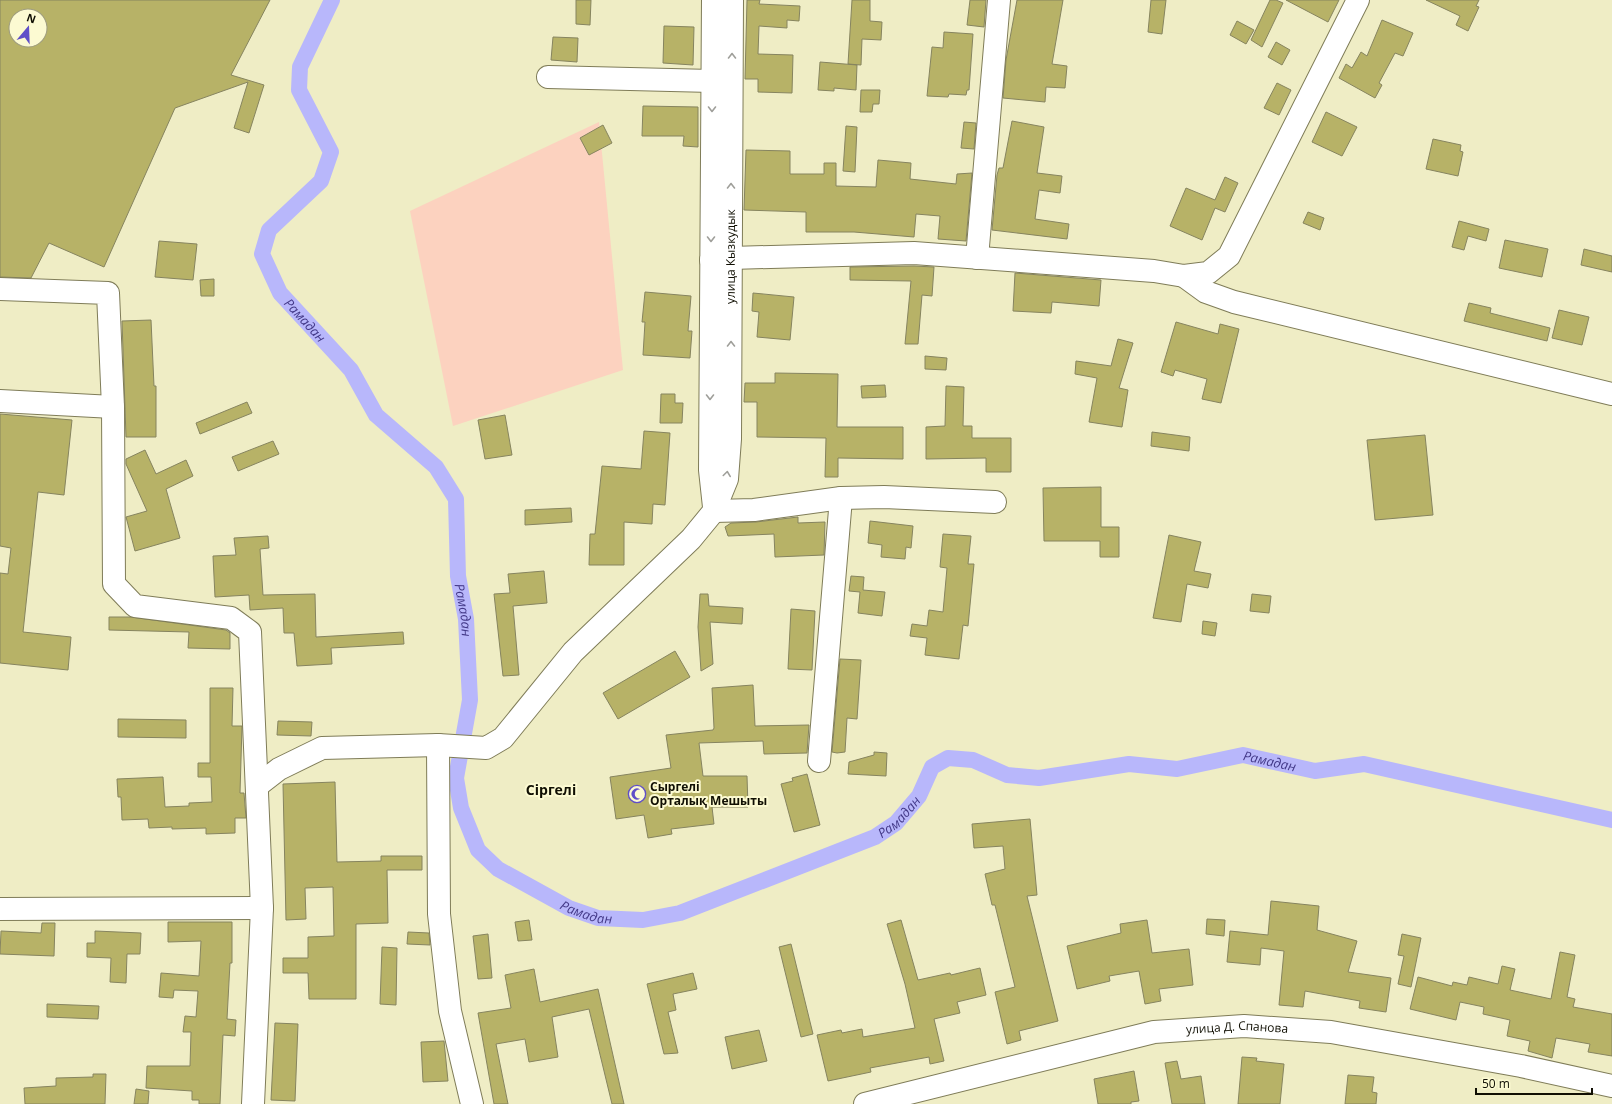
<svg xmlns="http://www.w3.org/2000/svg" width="1612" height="1104" font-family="'Open Sans',sans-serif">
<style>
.green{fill:#fcd2bf}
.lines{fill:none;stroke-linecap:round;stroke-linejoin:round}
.canal{stroke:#b8b7fb;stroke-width:16}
.building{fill:#b7b267;stroke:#86845f;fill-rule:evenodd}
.minor-casing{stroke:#7f7c58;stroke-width:24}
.major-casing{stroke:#7f7c58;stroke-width:24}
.minor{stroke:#fff;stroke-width:22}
.major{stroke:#fff;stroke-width:22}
.oneway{stroke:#9f9f9a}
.labels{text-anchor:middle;stroke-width:4;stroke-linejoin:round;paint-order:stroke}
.street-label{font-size:12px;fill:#100f03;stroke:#fcfad2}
.poi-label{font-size:12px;font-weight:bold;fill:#100f03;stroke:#fcfad2;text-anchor:start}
.water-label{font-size:13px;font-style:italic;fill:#433988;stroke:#fcfad2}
.quarter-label{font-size:14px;font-weight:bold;fill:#100f03;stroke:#fcfad2}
</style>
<rect width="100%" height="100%" fill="#efedc5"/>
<!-- green -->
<path class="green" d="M599 122 623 370 453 426 410 211Z"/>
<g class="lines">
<!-- canal -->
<path class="canal" id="s1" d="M332 0 300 67 299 90 331 152 321 181 269 230 262 254 280 293 351 370 376 415 436 467 456 499 458 576 466 619 470 700 456 778 461 808 478 850 498 869 569 908 598 918 643 920 680 913 875 837 896 823 919 796 932 767 948 758 973 760 1007 775 1039 778 1129 764 1177 769 1243 755 1315 771 1364 764 1612 820"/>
</g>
<!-- building -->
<path class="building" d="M0 0H270L231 75 264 85 249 133 234 128 248 82 175 108 104 267 49 243 31 278 0 277ZM16 16H40V40H16Z
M576 0H591L590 25 576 24Z
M747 0H760L759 4 800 6 799 21 787 20V28L759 26 758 54 793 55 792 93 758 92V79H745Z
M852 0H870V21L882 22 881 40 862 39 861 65 848 64Z
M970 0H986L984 27 967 25Z
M1017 0H1063L1052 64 1067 66 1065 88 1046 87 1045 102 1003 98 1006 60Z
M1151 0H1166L1162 34 1148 32Z
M1270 0H1276L1283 3 1262 47 1251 40Z
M1286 0H1339L1328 22Z
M1426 0H1479L1476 6 1479 7 1468 31 1456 25 1460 16Z
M1382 20 1413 33 1403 56 1395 53 1379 83 1382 85 1375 98 1339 78 1346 64 1352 68 1361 52 1367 56Z
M1237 21 1254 30 1246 44 1230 35Z
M664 26 694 27 693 65 663 63Z
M944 32 973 34 969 90H967L966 95 949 94 948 97 927 96 932 47 943 48Z
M553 37 578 38 577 62 551 60Z
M1276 42 1290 50 1282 65 1268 57Z
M820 62 857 65 856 90 834 88V91L818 90Z
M1277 83 1291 90 1279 115 1264 108Z
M861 90H880L879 104H873L872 112H860Z
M643 106 698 107V147L683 146 684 136H642Z
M1326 112 1357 127 1342 156 1312 142Z
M1012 121 1044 127 1037 173 1062 176 1060 193 1039 190 1035 219 1069 224 1067 239 992 230 997 175 999 168H1003Z
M964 122 976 123 974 149 961 148Z
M603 125 612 143 589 155 580 138Z
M846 126 857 127 855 172 843 171Z
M1433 139 1461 145 1460 151 1463 152 1458 176 1426 169Z
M746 150 790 151V174H824V163H836V186L876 187 878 160 911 163 910 179 956 184 957 174 972 173 966 241 938 239 940 216 916 214 914 237 854 232H806V212L744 210Z
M1225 177 1238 183 1225 212 1215 208 1202 240 1170 226 1186 188 1215 200Z
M1308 212 1324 218 1320 230 1303 223Z
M1459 221 1489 229 1486 241 1468 236 1464 250 1452 247Z
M1505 240 1548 249 1542 277 1499 268Z
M159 241 197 244 193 280 155 277Z
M1584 249 1612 256V272L1581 265Z
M914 266 934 267 932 296 922 295 918 344H905L911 281 850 280V267Z
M1015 273 1101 280 1099 306 1052 302 1051 313 1013 311Z
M214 279V296H201L200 280Z
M645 292 691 296 688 331H692L690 358 643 355 645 322H642Z
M753 293 794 297 790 340 757 337 759 312 752 311Z
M1469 303 1491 308 1490 313 1550 328 1547 341 1464 321Z
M1559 310 1589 317 1582 345 1552 338Z
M151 320 154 386H156V437H126L122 321Z
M1176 322 1218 334 1220 324 1239 329 1221 403 1202 399 1207 379 1175 370 1173 376 1161 372Z
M1118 339 1133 343 1119 388 1128 390 1122 427 1089 422 1097 378 1075 374 1076 361 1111 366Z
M925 356 947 358 946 370 925 369Z
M775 373 838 374 837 427H903V459L838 458V477H825L826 438 757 437V402H744L745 383H775Z
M885 385 886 397 862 398 861 386Z
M946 386 964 387 963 426H972V438H1011V472H986V458L926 459V427L945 426Z
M661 394H675V403H683L682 423H660Z
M247 402 252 413 200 434 196 423Z
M0 414 72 420 64 495 38 492 23 632 71 637 68 670 0 663V573L8 574 11 548 0 546Z
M505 415 512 455 485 459 478 420Z
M644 431 670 433 665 505 653 504 652 524 624 522V565H589L590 534H595L602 466 641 469Z
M1152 432 1190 437 1189 451 1151 446Z
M1425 435 1433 515 1375 520 1367 440Z
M273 441 279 454 238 471 232 457Z
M145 450 156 474 186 460 193 476 166 489 180 538 135 551 126 517 147 511 126 464V459Z
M1101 487V527H1119V557H1100V541H1044L1043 488Z
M571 508 572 522 525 525V510Z
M798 517V523L825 522 824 555 775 557 774 534 728 536 725 527 731 523 756 522Z
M870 521 913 526 911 548 906 547 905 559 881 557 882 545 868 543Z
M943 534 971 536 968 564H974L968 626 963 625 959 659 925 655 927 638 910 636 912 624 927 626 929 610 943 612 947 568 940 567Z
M1169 535 1201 542 1194 571 1211 574 1208 588 1187 584 1181 622 1153 618Z
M268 536 269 548 260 549 263 595 315 594 316 637 403 632 404 644 331 648 332 664 297 666 294 633H284L283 608 250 610 249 595 215 597 213 556 236 555 234 538Z
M544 571 547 603 513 606 519 675 503 676 494 594 510 593 508 574Z
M851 576 864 577 863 590 885 592 882 616 858 613 860 592 849 591Z
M700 594H708L709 606 743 608 742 624 710 622 713 664 701 671 698 627Z
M1252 594 1271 596 1269 613 1250 611Z
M791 609 815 611 812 670 788 669Z
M109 617H131L226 630 230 633V649L188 648 189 632 109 630Z
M1203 621 1217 623 1215 636 1202 634Z
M675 651 690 677 618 719 603 693Z
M840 659 861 660 857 719 847 718 845 752 837 753 832 752Z
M753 685 755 726 809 725 807 753 764 754 763 741 699 743 703 776H747L748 807H712L714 824 671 829 672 834 648 838 644 815 616 819 610 777 671 768 666 735 713 730 714 728 712 688Z
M210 688H233L232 726H242L240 793H244L246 818H235V833L206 834V828L172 829V827L149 828 148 819 122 820 121 797H118L117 779 163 777 165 807 189 806V803L212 802 211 777H198V763H210Z
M118 719 186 720V738L118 737Z
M278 721 312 722 311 736 277 735Z
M874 752 887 753 886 776 848 774 849 762 874 755Z
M807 774 820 825 794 832 781 784 793 781 792 778Z
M335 782 337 862 381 861V856H422V870H387L388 923 356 924V999H309L308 973H283V958H308V937L334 936 333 887 305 888 306 919 286 920 283 784Z
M1030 819 1037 895 1027 896 1058 1021 1019 1031 1021 1040 1007 1044 995 992 1015 987 995 905H992L985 874 1005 869 1003 846 974 848 972 824Z
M1271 901 1319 906 1317 930 1357 941 1348 972 1391 978 1386 1012 1359 1008 1360 1001 1305 991 1303 1007 1279 1005 1284 951 1261 948 1260 965 1227 962 1230 931 1268 935Z
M1207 919 1225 920 1224 936 1206 934Z
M529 920 532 940 518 941 515 922Z
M901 920 918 980 950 973 951 975 980 968 986 995 957 1002 960 1013 934 1019 944 1061 930 1064 929 1057 870 1068 871 1072 828 1081 817 1035 841 1030 842 1033 862 1029 863 1037 915 1028 905 984 887 924Z
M1147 920 1152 953 1189 949 1193 985 1159 989 1161 1001 1145 1004 1139 971 1109 976 1110 981 1077 989 1067 946 1121 933 1120 924Z
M168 922H232V963H230L227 1019 236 1020 235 1036 223 1035 220 1104H199V1100H192V1091L146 1088 147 1066H190L191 1032H183L185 1016 196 1017 198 991 174 990 173 998 159 997 161 973 199 976 201 941 168 942Z
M42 923H55L54 956 0 954 1 931 41 933Z
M95 931 141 933 140 954H127L126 983 110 982 111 958 87 957V943H95Z
M408 932 429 933 430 945 407 944Z
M488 934 492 978 478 979 473 936Z
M1402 934 1421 938 1411 987 1398 984 1404 956 1398 955Z
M791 944 813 1034 801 1037 779 947Z
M382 947 397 948 396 1005 380 1004Z
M1560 952 1575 955 1567 997 1575 999 1573 1007 1612 1014V1056L1588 1052 1590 1044 1556 1038 1552 1058 1528 1051 1530 1041 1507 1036 1510 1020 1483 1014 1484 1007 1460 1002 1456 1020 1410 1009 1418 977 1452 986 1453 982 1467 985 1469 977 1498 984 1502 966 1515 969 1510 990 1551 999Z
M534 969 540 1002 598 989 624 1104H612L589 1009 552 1017 558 1057 529 1062 525 1039 496 1044 508 1104H494L478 1013 511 1008 505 975Z
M693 973 697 989 673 994 676 1010 668 1012 678 1053 664 1054 647 984Z
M47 1004 99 1006 98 1019 47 1017Z
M275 1023 298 1024 295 1101 271 1100Z
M759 1030 767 1061 732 1069 725 1037Z
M444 1041 448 1081 423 1082 421 1042Z
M1242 1057 1257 1058 1256 1061 1284 1064 1280 1104H1238Z
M1177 1061 1181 1079 1201 1076 1205 1104H1172L1165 1063Z
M1134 1071 1139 1101 1131 1102V1104H1098L1094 1079Z
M93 1074H106L105 1104H25L24 1088 56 1086V1078L93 1077Z
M1348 1075 1374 1077 1372 1092 1377 1093 1376 1104H1345Z
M136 1089 149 1091 148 1104H134Z"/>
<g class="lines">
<defs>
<g id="minor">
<path d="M713 0 710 470 714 507"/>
<path d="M548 77 712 81"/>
<path d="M977 258 999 0"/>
<path d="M711 260 731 258 914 253 1154 271 1184 276 1208 273 1229 256 1358 0"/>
<path d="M1184 276 1206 292 1234 302 1612 394"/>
<path d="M0 289 108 293 113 407 114 584 135 606 231 618 250 632 262 908 253 1104"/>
<path d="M0 401 113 407"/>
<path d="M714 511 754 510 841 498 884 497 995 502"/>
<path d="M438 745 439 914 450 1011 472 1104"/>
<path d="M819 761 841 498"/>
<path id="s2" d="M257 786 279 769 322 748 438 745 486 748 503 738 573 652 691 539 714 511 727 479 730 439 732 0"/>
<path d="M0 909 262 908"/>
</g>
<g id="major">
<path id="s3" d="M865 1104 1154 1032 1244 1026 1331 1032 1521 1066 1612 1086"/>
</g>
</defs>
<!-- minor casing -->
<use href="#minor" class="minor-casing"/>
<!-- major casing -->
<use href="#major" class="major-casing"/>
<!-- minor -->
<use href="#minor" class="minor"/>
<!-- major -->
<use href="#major" class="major"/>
</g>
<!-- one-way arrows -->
<defs><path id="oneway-chevron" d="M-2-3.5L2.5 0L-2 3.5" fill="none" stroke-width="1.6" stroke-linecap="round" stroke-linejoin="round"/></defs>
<g class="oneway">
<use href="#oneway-chevron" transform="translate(732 56) rotate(-90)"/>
<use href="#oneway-chevron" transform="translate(712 109) rotate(90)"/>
<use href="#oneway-chevron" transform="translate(731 186) rotate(-90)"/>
<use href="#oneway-chevron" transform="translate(711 239) rotate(90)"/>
<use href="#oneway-chevron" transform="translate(731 344) rotate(-90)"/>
<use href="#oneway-chevron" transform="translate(710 397) rotate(90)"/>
<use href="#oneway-chevron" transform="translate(727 474) rotate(-82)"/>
</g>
<!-- icons -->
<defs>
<symbol id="mosque-ring" viewBox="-11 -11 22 22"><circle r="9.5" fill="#fcfad2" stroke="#604fc8" stroke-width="1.5"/><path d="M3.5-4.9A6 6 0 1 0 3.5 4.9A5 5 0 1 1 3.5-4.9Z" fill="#604fc8"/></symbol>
</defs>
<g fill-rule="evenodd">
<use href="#mosque-ring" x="627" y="784" width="20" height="20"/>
</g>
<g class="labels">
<!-- street labels -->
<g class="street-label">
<text dy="4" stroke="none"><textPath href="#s2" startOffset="827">улица Кызкудык</textPath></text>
<text dy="4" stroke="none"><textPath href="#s3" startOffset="381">улица Д. Спанова</textPath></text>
</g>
<!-- poi labels -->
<g class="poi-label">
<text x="650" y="791">Сыргелі<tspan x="650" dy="14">Орталық Мешыты</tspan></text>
</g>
<!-- water labels -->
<g class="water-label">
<text dy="5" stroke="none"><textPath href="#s1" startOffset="374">Рамадан</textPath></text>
<text dy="5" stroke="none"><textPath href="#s1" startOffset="722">Рамадан</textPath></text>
<text dy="5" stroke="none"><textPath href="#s1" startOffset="1838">Рамадан</textPath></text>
<text dy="5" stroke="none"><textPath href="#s1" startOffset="1430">Рамадан</textPath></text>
<text dy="5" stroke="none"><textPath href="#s1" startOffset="1094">Рамадан</textPath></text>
</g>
<!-- quarter labels -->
<g class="quarter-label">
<text x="551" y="795">Сіргелі</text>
</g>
</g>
<!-- north arrow -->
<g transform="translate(28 28) rotate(19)"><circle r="19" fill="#fcfad2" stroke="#9e9c7f"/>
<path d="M0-3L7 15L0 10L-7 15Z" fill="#604fc8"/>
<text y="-6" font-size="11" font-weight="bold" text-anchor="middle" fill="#100f03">N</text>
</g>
<!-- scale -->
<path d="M1476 1088v6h116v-6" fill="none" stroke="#100f03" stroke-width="2"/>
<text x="1482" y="1088" font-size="12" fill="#100f03" stroke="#fcfad2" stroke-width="3" paint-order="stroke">50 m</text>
</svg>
